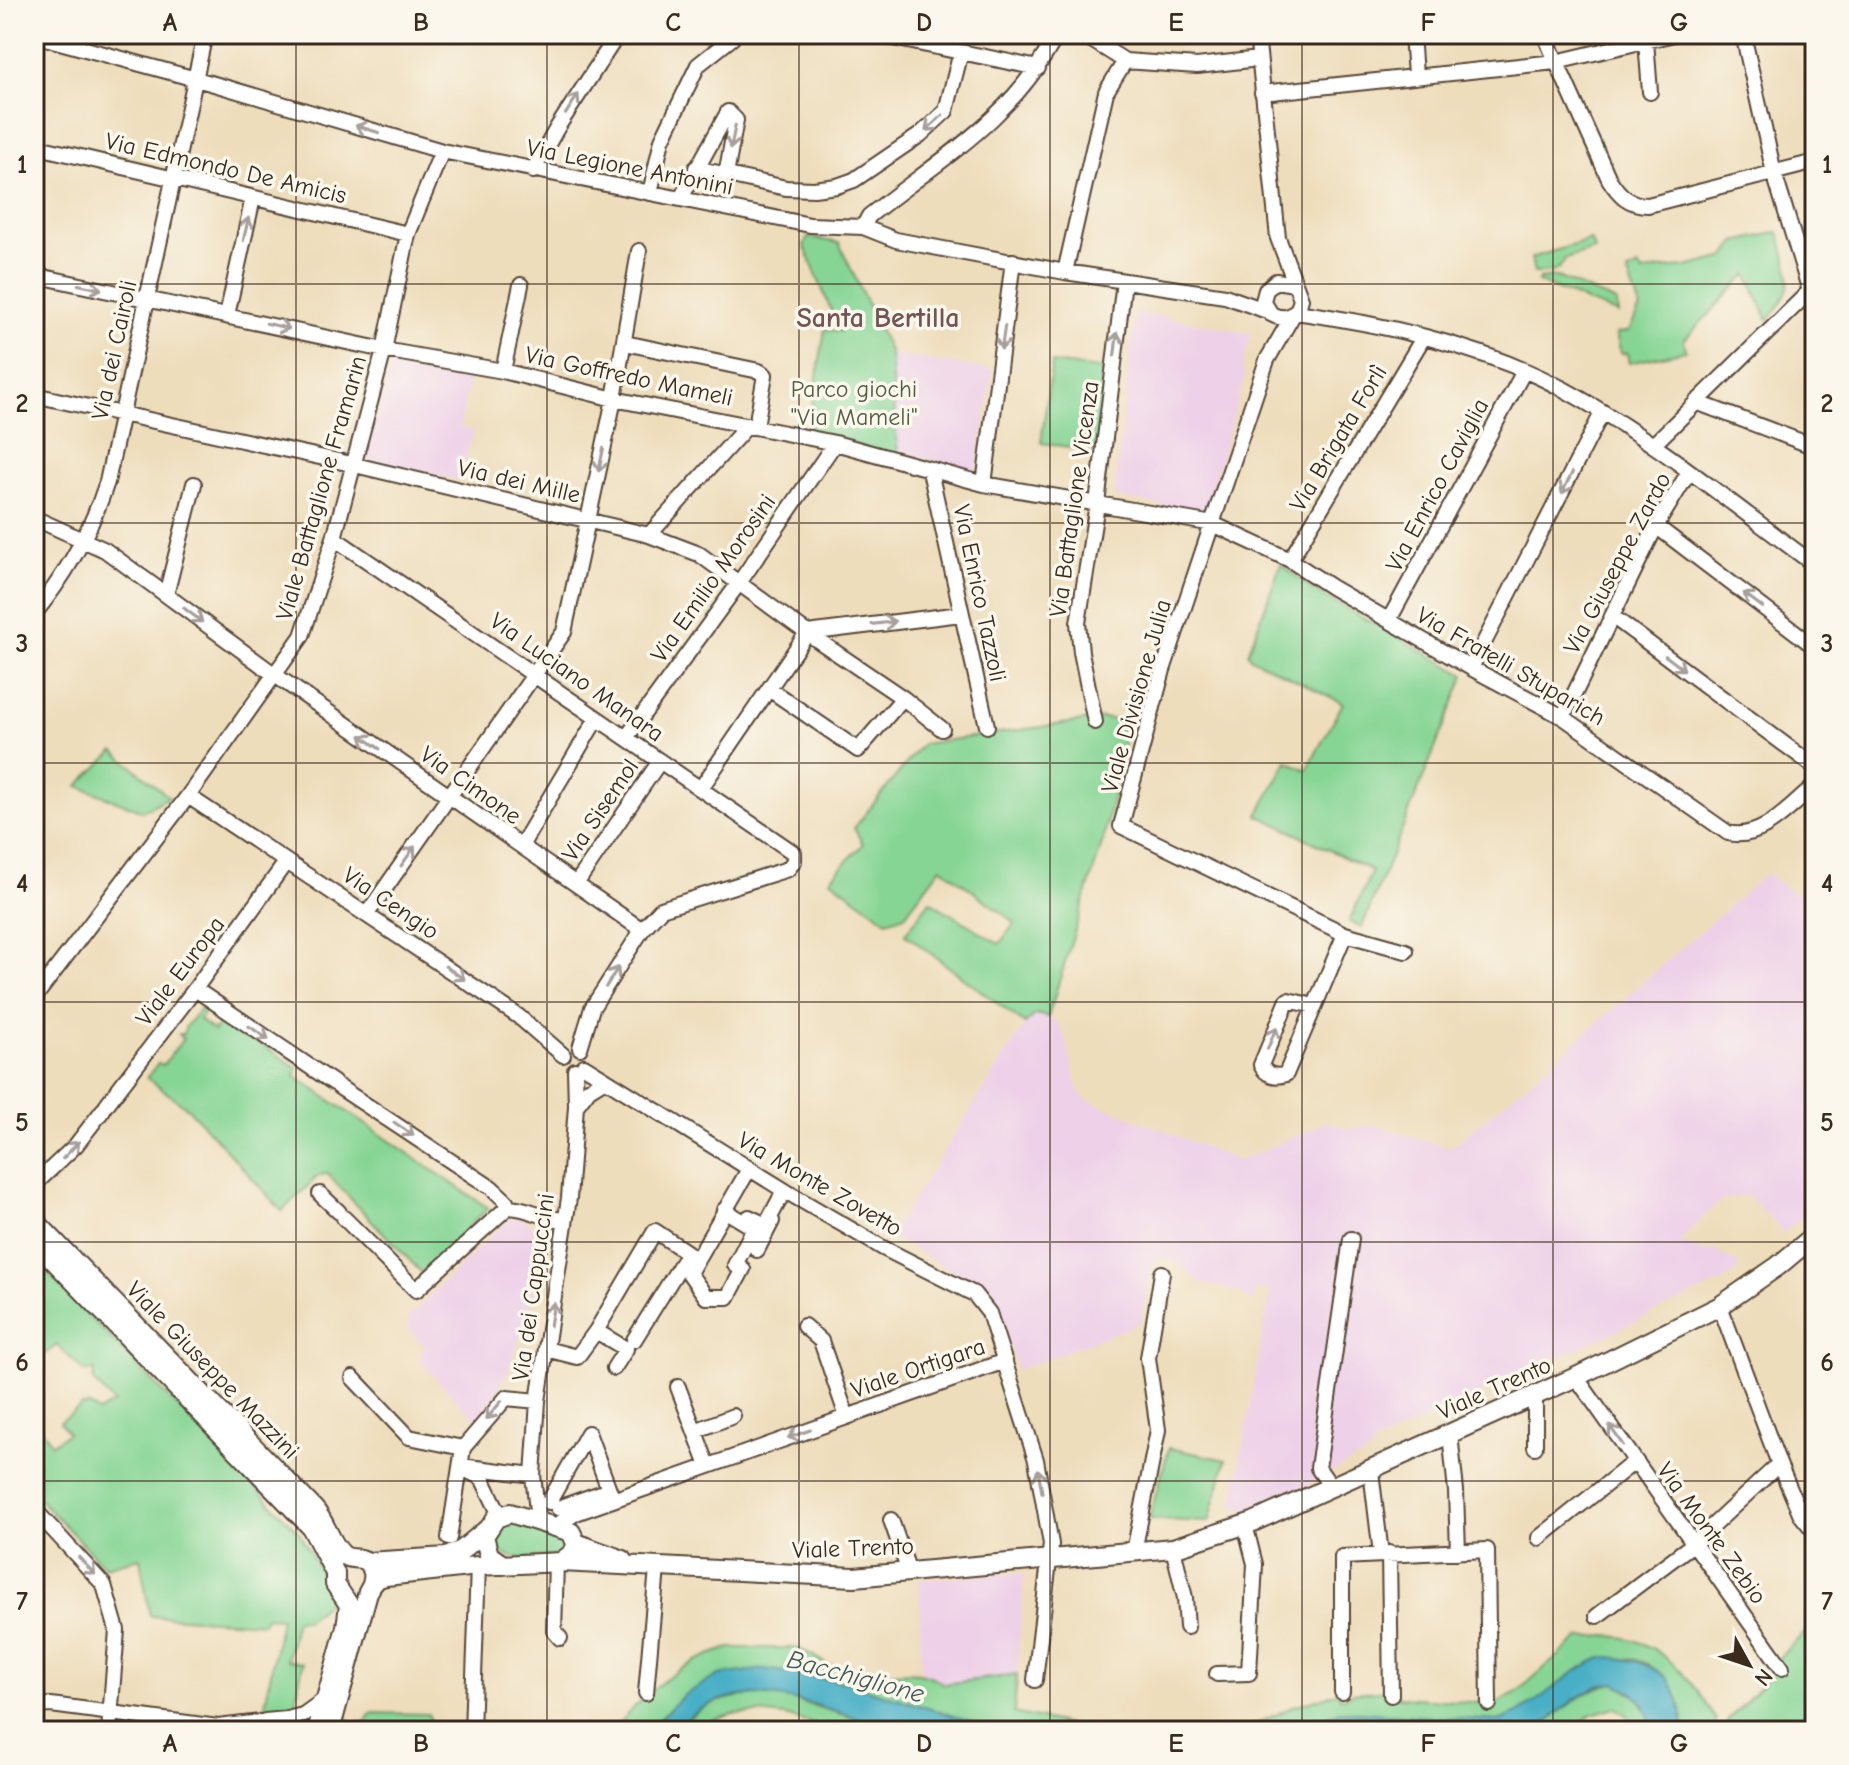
<svg xmlns="http://www.w3.org/2000/svg" width="1849" height="1765" font-family="'Comic Neue',sans-serif">
<style>
.built{fill:#eed0e8}
.green{fill:#86d594;stroke:#608059;stroke-width:2}
.water{fill:#47afc6;stroke:#416c72;stroke-width:2}
.lines{fill:none;stroke-linecap:round;stroke-linejoin:round}
.minor-casing{stroke:#564536;stroke-width:18}
.major-casing{stroke:#564536;stroke-width:22}
.minor{stroke:#fff;stroke-width:14}
.major{stroke:#fff;stroke-width:18}
.oneway{stroke:#a79f9a}
.grid{fill:none;stroke:#3b2a1e;stroke-width:2;stroke-opacity:0.55}
.labels{text-anchor:middle;stroke-width:7;stroke-linejoin:round;paint-order:stroke}
.street-label{font-size:24px;fill:#3b2a1e;stroke:#fbf7ec}
.park-label{font-size:24px;fill:#525d41;stroke:#fbf7ec}
.water-label{font-size:26px;font-style:italic;fill:#3f5959;stroke:#fbf7ec}
.quarter-label{font-size:28px;font-weight:bold;fill:#755554;stroke:#fbf7ec}
.neatline{fill:none;stroke:#3b2a1e;stroke-width:3}
.grid-label{font-size:26px;text-anchor:middle;font-weight:bold;fill:#3b2a1e}
</style>
<rect width="100%" height="100%" fill="#fbf7ec"/>
<filter id="ink" filterUnits="userSpaceOnUse"><feTurbulence type="fractalNoise" baseFrequency=".0125" numOctaves="2"/><feDisplacementMap in="SourceGraphic" scale="16" xChannelSelector="R" yChannelSelector="G"/><feConvolveMatrix kernelMatrix="1 2 1 2 8 2 1 2 1" color-interpolation-filters="sRGB"/></filter>
<filter id="wash" filterUnits="userSpaceOnUse"><feTurbulence type="fractalNoise" baseFrequency=".006" numOctaves="4" result="noise"/><feDisplacementMap in="SourceGraphic" scale="32" xChannelSelector="R" yChannelSelector="G"/><feGaussianBlur stdDeviation="1.8" result="paint"/><feColorMatrix in="noise" values="0 0 0 0 0 0 0 0 0 0 0 0 0 0 0 0 0 1.4 0 .05"/><feComposite in="paint" operator="in"/></filter>
<g filter="url(#wash)">
<rect width="100%" height="100%" fill="#edb"/>
<!-- built -->
<path class="built" d="M1135 312 1251 333 1242 370 1245 374 1205 513 1114 497Z
M890 354 993 370 976 472 897 451Z
M392 358 470 374 460 427 473 431 461 481 365 458Z
M1767 873 1795 895 1815 879V1207L1784 1233 1747 1195 1720 1201 1679 1241 1709 1253 1715 1249 1725 1258 1737 1261 1739 1268 1731 1277 1375 1443 1372 1451 1309 1484 1240 1513 1242 1505 1232 1507 1270 1291 1256 1288 1252 1302 1240 1293 1200 1282 1175 1261 1154 1258 1140 1323 1017 1370 997 1301 984 1289 890 1236 1025 1024 1036 1014 1048 1017 1059 1024 1064 1035 1078 1089 1085 1099 1239 1161 1328 1122 1349 1129 1372 1125 1450 1148 1541 1072Z
M520 1217 537 1229 544 1239 547 1249 543 1265 511 1365 495 1395 475 1419 419 1361 423 1357 419 1354 426 1347 409 1330 408 1317 508 1219Z
M999 1574H1024L1017 1675 944 1684 930 1674 921 1672 919 1580Z"/>
<!-- green -->
<path class="green" d="M1779 232C1789 273 1799 285 1768 320L1747 274 1684 340 1686 351 1629 363 1627 353 1621 354 1616 334 1629 331 1640 308 1627 272 1638 267 1642 273 1658 269 1686 267 1726 257 1736 242Z
M808 237 839 243 890 353 898 457 808 432 825 329 840 332 804 245Z
M1590 240 1595 250 1565 259C1558 274 1549 273 1534 273L1531 258Z
M1557 277 1616 302 1618 314 1538 282 1539 279Z
M1052 363 1107 370 1096 451 1041 443Z
M1281 564 1313 590 1465 675 1362 927 1349 922 1372 871 1258 815 1287 761 1307 770 1343 703 1251 658 1248 653Z
M1104 718 1128 722 1104 837 1048 1017 1036 1014 1025 1024 905 934 930 901 999 944 1015 923 941 867 905 915 887 921 830 879 863 844 854 828 922 744Z
M114 751 169 797 142 811 78 786Z
M201 1008H207L199 1020 214 1031 222 1018 229 1022 230 1026 245 1037 249 1036 297 1068 295 1076 488 1208 422 1273 326 1173 317 1177 282 1211 189 1109 147 1078 158 1063 163 1065 183 1039 179 1034H183L186 1026Z
M34 1259 300 1533C305 1546 313 1556 319 1568 325 1581 322 1592 334 1603H327L306 1620 296 1619 287 1660 303 1663 295 1704 264 1710 281 1618 265 1617 263 1623 150 1616 140 1558 105 1567 34 1494V1469L39 1464 34 1458C34 1446 32 1438 42 1429L52 1444 68 1433 60 1422 82 1406 89 1405 98 1412 114 1403 93 1381 95 1370 85 1372 57 1345 34 1362Z
M1169 1448 1226 1460 1209 1522 1149 1519Z
M515 1519 564 1534 571 1544 562 1556C545 1556 509 1564 497 1549 494 1544 493 1536 492 1530L503 1522Z
M1815 1623V1731H1724L1728 1720 1775 1671 1771 1665Z
M1607 1636C1659 1636 1692 1679 1716 1720L1713 1731H1684V1725L1649 1664 1631 1658 1534 1703 1515 1716 1498 1722 1340 1711 1294 1731H1241L1294 1706 1339 1692 1340 1697 1349 1696 1350 1693 1392 1690V1696L1402 1697 1495 1704 1517 1692 1579 1638Z
M730 1648H796C809 1651 817 1660 829 1665 839 1670 855 1673 866 1674 897 1676 916 1664 944 1684L1017 1675 1014 1713 1096 1731H1002L847 1683 766 1670 684 1695 647 1731H611C647 1692 677 1663 730 1648Z
M1615 1683C1641 1696 1645 1704 1654 1731H1635L1628 1716 1615 1707 1592 1714 1571 1731H1536C1562 1711 1582 1689 1615 1683Z
M759 1695 788 1698 897 1731H839L785 1716 758 1713 733 1714 711 1721 699 1731H676C699 1703 724 1697 759 1695Z
M371 1713 428 1714 433 1725 461 1727 468 1731 458 1728 394 1727 378 1731H339L344 1715 352 1723 365 1722Z"/>
<!-- water -->
<path class="water" d="M1604 1657C1656 1659 1681 1677 1684 1731H1654L1644 1704 1631 1691 1615 1683 1598 1686 1575 1699 1536 1731H1294L1340 1711 1498 1721C1539 1708 1564 1671 1604 1657Z
M766 1669 847 1683 1002 1731C971 1731 926 1735 898 1731 884 1729 870 1722 857 1718 795 1698 724 1673 675 1731H647L684 1695 719 1675Z"/>
</g>
<g filter="url(#ink)">
<g class="lines">
<defs>
<path id="minor" d="M874 34 1038 68
M1082 34 1125 61 1197 66 1259 59
M1257 34 1278 238 1301 299C1298 315 1286 322 1271 314L1263 301 1266 290 1276 281 1294 284
M1412 34 1415 75
M1544 34 1609 179C1619 195 1629 205 1648 205L1815 162
M1743 34 1774 173 1810 291
M34 35 214 84 442 151 810 225 863 227 896 240 1065 272 1225 296 1267 311
M1646 41 1650 92
M1262 93 1556 62 1674 34
M34 146 408 234
M696 168 786 188 814 189 837 186 854 180 920 135 946 111 961 52
M533 171 557 128 618 34
M650 193 662 140 698 65 732 38V34
M681 198 728 112 736 120 726 175
M863 227 869 216C940 159 1013 119 1057 34
M1065 272 1106 92 1125 61
M34 275 384 350 503 371 614 399 835 443 984 484 1213 524 1290 560 1331 587 1471 668 1563 717 1728 833C1763 841 1790 806 1815 786
M1296 312C1384 324 1486 347 1565 390 1654 439 1733 505 1815 565
M227 315 253 198
M1293 315 1267 360 1163 670 1121 826 1345 934 1286 1074C1275 1078 1266 1075 1261 1065L1288 1000 1314 1006
M625 343 759 371 765 375 756 426
M503 371 521 285
M34 395 338 461 649 535 699 554 807 633 903 698 942 729
M1696 402 1815 447
M1654 444 1815 286
M930 471 987 726
M984 484 1013 261
M34 518 105 550 275 675 642 930
M1656 526 1815 647
M649 535 748 425
M334 538 794 853V861L788 869 661 909 642 930 592 1008 580 1048
M1290 560 1423 338
M166 595 194 484
M34 614C66 575 91 531 107 482L205 34
M1612 616 1815 767
M1389 620 1524 371
M807 633 961 614
M1471 668 1602 413
M769 689 858 750 903 698
M1563 717 1656 526 1689 472
M1095 722 1081 652 1078 623 1097 504 1124 281
M626 738 739 583 835 443
M701 788 807 633
M188 796 518 1016 563 1055
M521 846 597 718
M576 884 660 761
M367 914 564 632 614 399 639 251
M1345 934 1406 951
M195 989 334 1083
M34 998 188 796 302 636 334 538 384 350 408 234 442 151
M584 1066 787 1192 883 1248 974 1294 989 1313 1036 1460 1051 1544 1035 1680
M339 1087 487 1185
M107 1104 195 989 286 862
M576 1106 589 1089 605 1079
M34 1185 76 1145 103 1110
M491 1187 506 1201 508 1207
M320 1194 339 1212
M508 1207C529 1207 545 1220 565 1220
M724 1210 754 1228 735 1265 743 1269 728 1297H706L689 1273 749 1169
M749 1217 766 1225 784 1191
M344 1218 416 1290 508 1207
M757 1250 772 1221
M1720 1306 1779 1464 1801 1515 1815 1532
M804 1326 821 1341 847 1417
M596 1331 655 1231 688 1253 634 1340
M546 1349 577 1357 596 1331 626 1349 614 1368
M1576 1377 1782 1668
M353 1378 409 1437 463 1448
M678 1387 708 1466
M695 1431 733 1416
M1450 1434 1456 1491 1458 1552
M1535 1447V1396
M461 1466 533 1475
M468 1471 482 1478 500 1515
M1371 1471 1381 1554
M1332 1488 1318 1468 1351 1239
M549 1502 588 1433 613 1500
M558 1508 609 1490
M34 1509 104 1585 117 1630 109 1731
M538 1520 533 1475 538 1401 569 1198 576 1106 575 1070
M891 1520 909 1572
M555 1526 576 1513 1005 1361
M449 1538 463 1448 506 1398 538 1401
M1539 1538 1634 1462
M1173 1548 1185 1598 1187 1627
M1134 1552 1158 1430 1148 1358 1162 1273
M1389 1553 1391 1695
M556 1562 554 1631 560 1638
M1597 1616 1693 1544 1779 1464
M1217 1674 1249 1673 1255 1564 1245 1525
M1342 1692V1557L1487 1550 1489 1704
M646 1693 657 1568
M34 1706 51 1705 218 1727 261 1722
M291 1718 303 1715 324 1700
M265 1721 287 1719
M472 1731 478 1566"/>
<path id="major" d="M34 1220 314 1509C326 1522 330 1543 342 1554 348 1560 354 1557 361 1559 376 1564 376 1581 368 1592L330 1731
M34 1240 311 1527 335 1573V1584L349 1605 346 1627 317 1731
M576 1543 623 1560
M367 1562 447 1557 462 1550 485 1531
M503 1565 489 1555 484 1536 496 1518 510 1513 571 1532 576 1543 574 1552 561 1562
M372 1585 378 1578 386 1576 478 1566 561 1562 854 1577 1173 1548 1253 1522 1576 1377 1720 1306 1778 1266 1815 1235"/>
</defs>
<!-- minor casing -->
<use href="#minor" class="minor-casing"/>
<!-- major casing -->
<use href="#major" class="major-casing"/>
<!-- minor -->
<use href="#minor" class="minor"/>
<!-- major -->
<use href="#major" class="major"/>
</g>
<!-- one-way arrows -->
<defs><path id="oneway-shaft" d="M-6 0H5M1.5-3L5.5 0L1.5 3" fill="none" stroke-width="1.6" stroke-linecap="round" stroke-linejoin="round" transform="scale(2)"/></defs>
<g class="oneway">
<use href="#oneway-shaft" transform="translate(572 104) rotate(-57)"/>
<use href="#oneway-shaft" transform="translate(934 123) rotate(137)"/>
<use href="#oneway-shaft" transform="translate(367 129) rotate(-163)"/>
<use href="#oneway-shaft" transform="translate(733 137) rotate(101)"/>
<use href="#oneway-shaft" transform="translate(246 229) rotate(-77)"/>
<use href="#oneway-shaft" transform="translate(90 287) rotate(12)"/>
<use href="#oneway-shaft" transform="translate(278 326) rotate(13)"/>
<use href="#oneway-shaft" transform="translate(1003 338) rotate(98)"/>
<use href="#oneway-shaft" transform="translate(1116 344) rotate(-83)"/>
<use href="#oneway-shaft" transform="translate(601 460) rotate(102)"/>
<use href="#oneway-shaft" transform="translate(1567 483) rotate(117)"/>
<use href="#oneway-shaft" transform="translate(1753 600) rotate(-143)"/>
<use href="#oneway-shaft" transform="translate(193 615) rotate(37)"/>
<use href="#oneway-shaft" transform="translate(884 623) rotate(-7)"/>
<use href="#oneway-shaft" transform="translate(1675 663) rotate(37)"/>
<use href="#oneway-shaft" transform="translate(370 742) rotate(-145)"/>
<use href="#oneway-shaft" transform="translate(408 856) rotate(-55)"/>
<use href="#oneway-shaft" transform="translate(455 973) rotate(35)"/>
<use href="#oneway-shaft" transform="translate(612 977) rotate(-58)"/>
<use href="#oneway-shaft" transform="translate(259 1033) rotate(34)"/>
<use href="#oneway-shaft" transform="translate(1272 1038) rotate(-68)"/>
<use href="#oneway-shaft" transform="translate(404 1129) rotate(34)"/>
<use href="#oneway-shaft" transform="translate(71 1150) rotate(-46)"/>
<use href="#oneway-shaft" transform="translate(552 1314) rotate(-81)"/>
<use href="#oneway-shaft" transform="translate(494 1410) rotate(130)"/>
<use href="#oneway-shaft" transform="translate(799 1434) rotate(161)"/>
<use href="#oneway-shaft" transform="translate(1616 1435) rotate(-125)"/>
<use href="#oneway-shaft" transform="translate(1040 1481) rotate(-100)"/>
<use href="#oneway-shaft" transform="translate(87 1566) rotate(47)"/>
</g>
</g>
<!-- grid -->
<path class="grid" d="M296 34V1731M547 34V1731M799 34V1731M1050 34V1731M1302 34V1731M1553 34V1731M34 284H1815M34 523H1815M34 763H1815M34 1002H1815M34 1242H1815M34 1481H1815"/>
<g class="labels">
<!-- street labels -->
<g class="street-label">
<text transform="translate(630 167) rotate(11)" y="8">Via Legione Antonini</text>
<text transform="translate(226 168) rotate(13)" y="8">Via Edmondo De Amicis</text>
<text transform="translate(114 350) rotate(-78)" y="8">Via dei Cairoli</text>
<text transform="translate(629 376) rotate(12)" y="8">Via Goffredo Mameli</text>
<text transform="translate(1338 438) rotate(-59)" y="8">Via Brigata Forlì</text>
<text transform="translate(519 481) rotate(13)" y="8">Via dei Mille</text>
<text transform="translate(1437 485) rotate(-62)" y="8">Via Enrico Caviglia</text>
<text transform="translate(321 488) rotate(-74)" y="8">Viale Battaglione Framarin</text>
<text transform="translate(1074 499) rotate(-82)" y="8">Via Battaglione Vicenza</text>
<text transform="translate(1617 563) rotate(-62)" y="8">Via Giuseppe Zardo</text>
<text transform="translate(713 578) rotate(-55)" y="8">Via Emilio Morosini</text>
<text transform="translate(980 593) rotate(78)" y="8">Via Enrico Tazzoli</text>
<text transform="translate(1511 666) rotate(30)" y="8">Via Fratelli Stuparich</text>
<text transform="translate(577 677) rotate(35)" y="8">Via Luciano Manara</text>
<text transform="translate(1136 696) rotate(-74)" y="8">Viale Divisione Julia</text>
<text transform="translate(471 785) rotate(35)" y="8">Via Cimone</text>
<text transform="translate(600 810) rotate(-56)" y="8">Via Sisemol</text>
<text transform="translate(391 903) rotate(34)" y="8">Via Cengio</text>
<text transform="translate(180 971) rotate(-53)" y="8">Viale Europa</text>
<text transform="translate(820 1184) rotate(30)" y="8">Via Monte Zovetto</text>
<text transform="translate(533 1287) rotate(-82)" y="8">Via dei Cappuccini</text>
<text transform="translate(918 1368) rotate(-19)" y="8">Viale Ortigara</text>
<text transform="translate(213 1370) rotate(46)" y="8">Viale Giuseppe Mazzini</text>
<text transform="translate(1494 1388) rotate(-24)" y="8">Viale Trento</text>
<text transform="translate(1712 1533) rotate(54)" y="8">Via Monte Zebio</text>
<text transform="translate(853 1548) rotate(-2)" y="8">Viale Trento</text>
</g>
<!-- park labels -->
<g class="park-label">
<text x="854" y="397">Parco giochi<tspan x="854" dy="28">"Via Mameli"</tspan></text>
</g>
<!-- water labels -->
<g class="water-label">
<text transform="translate(856 1676) rotate(15)" y="9">Bacchiglione</text>
</g>
<!-- quarter labels -->
<g class="quarter-label">
<text x="878" y="327">Santa Bertilla</text>
</g>
</g>
<!-- margin -->
<rect width="1849" height="1765" fill="none" stroke="#fbf7ec" stroke-width="88"/>
<!-- north arrow -->
<g transform="translate(1749 1665) rotate(130)" stroke="#fbf7ec" stroke-width="6" paint-order="stroke">
<path d="M0-6L14 30L0 20L-14 30Z" fill="#3b2a1e"/>
<text y="-12" font-size="22" font-weight="bold" text-anchor="middle" fill="#3b2a1e">N</text>
</g>
<rect x="44" y="44" width="1761" height="1677" class="neatline"/>
<g class="grid-label">
<text x="170" y="31">A</text>
<text x="421" y="31">B</text>
<text x="673" y="31">C</text>
<text x="924" y="31">D</text>
<text x="1176" y="31">E</text>
<text x="1428" y="31">F</text>
<text x="1679" y="31">G</text>
<text x="22" y="173">1</text>
<text x="1827" y="173">1</text>
<text x="22" y="412">2</text>
<text x="1827" y="412">2</text>
<text x="22" y="652">3</text>
<text x="1827" y="652">3</text>
<text x="22" y="892">4</text>
<text x="1827" y="892">4</text>
<text x="22" y="1131">5</text>
<text x="1827" y="1131">5</text>
<text x="22" y="1371">6</text>
<text x="1827" y="1371">6</text>
<text x="22" y="1610">7</text>
<text x="1827" y="1610">7</text>
<text x="170" y="1752">A</text>
<text x="421" y="1752">B</text>
<text x="673" y="1752">C</text>
<text x="924" y="1752">D</text>
<text x="1176" y="1752">E</text>
<text x="1428" y="1752">F</text>
<text x="1679" y="1752">G</text>
</g>
</svg>
